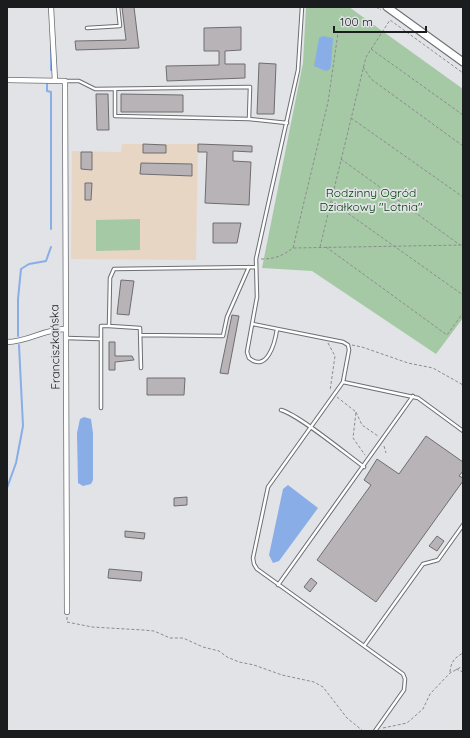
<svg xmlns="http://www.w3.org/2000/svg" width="470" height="738" font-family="Quicksand,sans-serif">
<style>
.education{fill:#e8d6c5}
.green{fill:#a6c9a5}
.water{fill:#88ade7}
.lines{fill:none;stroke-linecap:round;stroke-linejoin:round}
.stream{stroke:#88ade7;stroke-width:2}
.building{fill:#b7b3b7;stroke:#706d6f}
.lane-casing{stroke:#6c6e72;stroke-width:4.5}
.street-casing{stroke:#6c6e72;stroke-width:6}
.secondary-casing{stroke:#6c6e72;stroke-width:9}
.path{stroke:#8b8c8f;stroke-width:1;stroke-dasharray:3 2;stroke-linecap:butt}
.lane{stroke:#fff;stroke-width:2.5}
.street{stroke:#fff;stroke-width:4.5}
.secondary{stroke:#fff;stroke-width:7}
.labels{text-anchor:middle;stroke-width:3.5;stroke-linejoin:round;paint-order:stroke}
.park-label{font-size:12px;fill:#013b06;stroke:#e1e3e7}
.street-label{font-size:12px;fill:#1b1c1d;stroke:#e1e3e7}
</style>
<rect width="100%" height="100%" fill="#e1e3e7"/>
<!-- education -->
<path class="education" d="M122 144H198L196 260 71 259 72 151 121 152Z"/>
<!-- green -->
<path class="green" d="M306 7H349L463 89V318L436 354 312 271 262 268 303 63Z
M140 219V250L96 251V220Z"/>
<!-- water -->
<path class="water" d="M323 36 333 38 331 65 330 69 326 71 314 66 319 38Z
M84 417 91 419 93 433V480L91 484 83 486 78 483 77 433 80 419Z
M288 485 318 508 279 561 273 563 269 555 283 489Z"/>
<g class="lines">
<!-- stream -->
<path class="stream" d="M51 70V43
M47 84V91L51 92V229
M18 336V299L21 269 29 264 46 261 51 247
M7 488 16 463 23 426 19 345"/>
</g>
<!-- building -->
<path class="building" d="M122 7H134L139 48 76 50 75 41 126 40Z
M241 27V50L225 51V64H245V78L167 81 166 66 219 65V51H204V28Z
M259 63 276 64 274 114H257Z
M96 94H108L109 130H97Z
M121 94 183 95V112H121Z
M143 144 166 145V153H143Z
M198 144 252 146V152L233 151V161L251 162 249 205 205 203 207 152H198Z
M81 152H92V170L81 169Z
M141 163 192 164V176L140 174Z
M85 183H92L91 200H85Z
M213 223H241L237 243H213Z
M121 280 134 281 129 315 117 314Z
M232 315 239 316 228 374 220 373Z
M109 342H115V356H132L134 360 115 362V370H109Z
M147 378H185L184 395H147Z
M426 436 463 462V471L459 476 463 478V481L376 602 317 560 371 485 364 480 377 459 399 474Z
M187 497V505L174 506V498Z
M125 531 145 533 144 539 125 537Z
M437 536 444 541 437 551 429 546Z
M109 569 142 572 141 581 108 578Z
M311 578 317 583 310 592 304 587Z"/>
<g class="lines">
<defs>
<path id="lane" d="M87 28 120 26 118 7
M65 81H79L95 89 250 87 249 119
M115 89V116L249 119 287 123
M253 324 343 342 348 345 349 350 343 382 268 487 253 558 254 564 257 569 403 674 405 679 404 690 375 731
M109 326 140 328 141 368
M277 329C275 343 267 373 249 358L247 352 257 297 256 259 298 70 302 7
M140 335 223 336 227 317 249 267
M66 338 101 339
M343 382 418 398 463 431
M101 408V326H109L110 278 114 269 256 267
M281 410C299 415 346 454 364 467
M278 585 413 396
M364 646 423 564 438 560 463 525"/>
<path id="street" d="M51 7 55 81
M7 80 65 81 67 612
M7 342C28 342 44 329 65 329"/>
<path id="secondary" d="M387 7 463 62"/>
</defs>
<!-- lane casing -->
<use href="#lane" class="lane-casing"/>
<!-- street casing -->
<use href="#street" class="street-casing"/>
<!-- secondary casing -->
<use href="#secondary" class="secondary-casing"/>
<!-- path -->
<path class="path" d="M376 7 381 10
M371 49 463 115
M363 67 371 79 463 146
M351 118 463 197
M341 159 460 245
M332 202 463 295
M320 247 366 57 390 20 463 73
M326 247 447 335 463 313
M293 248 328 102 338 33
M261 259C275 259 282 256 293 248L463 245
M328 343 335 356 330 391
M352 345 362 347 408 363 433 368 463 385
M337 397 356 412 353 438 365 455
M356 412 362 425 378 436
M384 446 386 453
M67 617V622L92 627 143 630 154 631 170 638H183L203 647 219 651 227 657 239 662 254 665 282 675 314 682 323 687 347 718 363 731
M456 669 463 672
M450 672C451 662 454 658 463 653
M383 728 407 723 423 709 430 694 450 673 463 666"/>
<!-- lane -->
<use href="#lane" class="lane"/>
<!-- street -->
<use href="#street" class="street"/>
<!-- secondary -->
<use href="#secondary" class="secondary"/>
</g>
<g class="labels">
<!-- park labels -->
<g class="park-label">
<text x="371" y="197">Rodzinny Ogród<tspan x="371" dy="14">Działkowy "Lotnia"</tspan></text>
</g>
<!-- street labels -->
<g class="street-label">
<text transform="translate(55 347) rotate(-91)" y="4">Franciszkańska</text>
</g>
</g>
<!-- border -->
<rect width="470" height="738" fill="none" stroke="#1b1c1d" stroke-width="16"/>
<!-- scale -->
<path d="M334 26v6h92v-6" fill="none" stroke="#1b1c1d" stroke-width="2"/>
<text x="340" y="26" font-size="12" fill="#1b1c1d" stroke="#e1e3e7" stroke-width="3" paint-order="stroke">100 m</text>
</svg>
